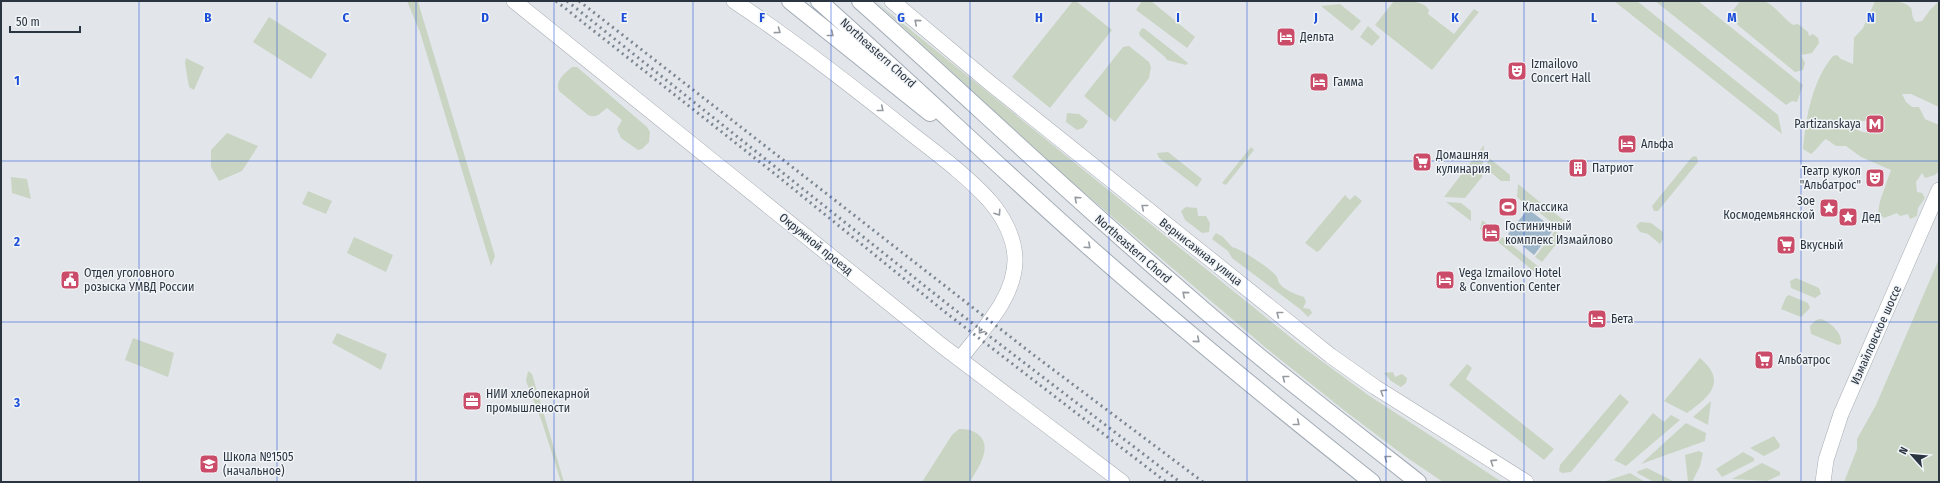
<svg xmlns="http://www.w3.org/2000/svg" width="1940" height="483" font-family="'Fira Sans Condensed',sans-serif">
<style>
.green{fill:#c9d4c3;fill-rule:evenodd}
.water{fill:#9eb6c9}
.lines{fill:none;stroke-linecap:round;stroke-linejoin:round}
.secondary-casing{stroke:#a7adb4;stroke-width:16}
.primary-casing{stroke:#a2abb5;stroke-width:18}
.secondary{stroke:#fff;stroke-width:15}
.primary{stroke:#fff;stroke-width:16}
.rail{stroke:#7c8793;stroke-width:3;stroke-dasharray:2 4;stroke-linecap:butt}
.oneway{stroke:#959aa0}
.grid{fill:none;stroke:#1d4ed8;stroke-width:1;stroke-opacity:0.55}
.labels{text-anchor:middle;stroke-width:3;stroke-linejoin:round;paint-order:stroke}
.poi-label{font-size:12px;fill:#2b3542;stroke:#f2f5f7;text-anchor:start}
.street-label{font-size:12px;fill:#2b3542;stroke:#f2f5f7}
.grid-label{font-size:13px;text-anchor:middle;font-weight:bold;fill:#1d4ed8;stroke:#f2f5f7;stroke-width:3;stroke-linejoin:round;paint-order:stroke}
</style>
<rect width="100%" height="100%" fill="#e2e6ea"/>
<!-- green -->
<path class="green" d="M407 1H418L421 12 495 256 491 266 420 32Z
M875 1 1300 345 1368 395 1502 482H1443L1406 457 1345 411 1266 348 1068 179Z
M1073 1H1076L1112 30 1050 108 1012 77Z
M1142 1H1151L1195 37 1187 48 1136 10Z
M1394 1C1408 1 1423 0 1429 10L1428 14 1454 34 1474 9 1479 12 1432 70 1375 25Z
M1614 1H1637L1778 115 1782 134Z
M1655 1H1698L1803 85 1797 102 1792 101 1786 105Z
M1740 1C1746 1 1756 0 1763 1 1775 4 1783 19 1793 25L1798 24 1808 32 1809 36 1813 34 1818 38 1819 43 1812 53 1801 55 1805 63 1803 70 1795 72 1728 17Z
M1875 1C1885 1 1906 0 1911 8 1913 14 1911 17 1916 22L1922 21 1930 10 1939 1V107L1911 94H1902L1906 102 1912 107H1919L1925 119 1939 125V171L1935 175 1925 178 1922 173 1916 182 1917 192 1922 193 1925 198 1918 208 1917 216 1910 219 1908 214 1900 216 1897 213 1884 218 1878 213 1880 201 1891 170 1861 157 1846 146H1836L1826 139C1820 143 1818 149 1811 154L1803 149C1806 117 1812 81 1833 56L1837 55 1841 59 1853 64 1854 38 1863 28ZM1855 121H1866L1879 130C1869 134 1862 134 1853 127Z
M1340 4 1361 21 1352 31 1321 6Z
M269 17 327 54 311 79 253 42Z
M1368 26 1380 37 1372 46 1360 37Z
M1142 28 1145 29 1188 63 1186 65 1167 60 1165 57 1140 36 1139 33Z
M1129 46 1149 62 1151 67 1149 78 1115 122 1084 96 1123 47Z
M186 58 204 67 194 90 189 87 185 63Z
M572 67H577L647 127 650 132 649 142 642 149 638 150 621 138 617 129 622 120 607 108C600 113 597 119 588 115L559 91C555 80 564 74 572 67Z
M1067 113 1079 114 1088 121 1083 128 1077 130 1066 122Z
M227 133 258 146 242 171 219 181 211 167V150Z
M1484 145 1482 177 1465 198 1444 197Z
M1251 147 1254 150 1226 185 1222 183Z
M1168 152 1202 179 1197 187 1159 158 1157 153Z
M1695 156 1697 157 1698 162 1658 211H1654L1652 206 1692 157Z
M1488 157 1510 175V181H1501L1487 169Z
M11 177 27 179 31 199 12 193Z
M1518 184 1541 203H1524L1517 197Z
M308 191 332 201 326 214 302 204Z
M1345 195 1350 200 1355 195 1362 201 1320 250 1317 252 1305 243Z
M1446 202 1461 203 1471 211V221Z
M1544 205 1570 225 1564 232 1531 206Z
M1186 207 1197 208 1198 216H1206L1210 223 1209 232 1202 233 1185 220 1181 211Z
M1482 220 1501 234 1495 241 1480 229Z
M1640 222 1651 223 1663 232V239L1660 244 1648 234 1640 232 1636 226Z
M1555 231 1562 237 1542 262 1535 257Z
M1216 233 1223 237 1232 247C1241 249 1272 269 1277 277 1278 278 1278 282 1279 283 1283 289 1296 295 1304 297L1306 302 1303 308 1310 309 1312 313 1308 317 1300 309 1232 258 1228 251 1212 239Z
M354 237 393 255 386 272 347 253Z
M1502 237 1540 268 1536 273 1498 242Z
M1939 259V482H1844L1857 449V439L1876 405Z
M1796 278 1819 288 1821 294 1815 298 1791 288 1790 281Z
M1789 295 1808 303 1810 308 1801 317 1781 309 1786 297Z
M1821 319C1830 322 1843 333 1841 344L1838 345 1811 334 1810 326 1816 320Z
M337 333 387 354 381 370 332 343Z
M133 338 174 353 168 377 125 360Z
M1700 358C1728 382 1709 397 1687 413L1664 401Z
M1467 364 1472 368 1466 379 1554 449 1544 460 1449 385Z
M528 371 532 374 564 482H561L542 422 526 381Z
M1393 372 1395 377 1402 374 1407 378 1406 383 1401 387 1391 381 1384 373Z
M1620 394 1629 402 1571 472 1562 473 1559 471 1560 465Z
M1711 401 1708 425 1693 417Z
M1653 413 1664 422 1671 415 1680 420 1626 466 1614 460Z
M1686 423 1706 433 1705 441 1641 464Z
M959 429C974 428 988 437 984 453 982 463 975 473 970 482H922L952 435Z
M1774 436 1780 445 1779 448 1764 456 1750 448Z
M1699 451 1703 453 1700 466 1692 482H1688L1685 455Z
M1743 452 1754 458V461L1722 477 1716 469Z
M1762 463 1780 472V475L1767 481 1732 479Z
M1647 468 1675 482H1654L1637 473 1638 471Z
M1630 473 1645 482H1603Z"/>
<!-- water -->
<path class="water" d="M1528 209 1554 229 1534 255 1508 234Z"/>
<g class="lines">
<defs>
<path id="secondary" d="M514 1 941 345 1122 482
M734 1C794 41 852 86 908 131 936 153 965 174 989 200 1003 216 1015 238 1015 260 1015 298 982 330 960 359
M892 1 990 83 1331 356 1375 387 1526 482
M1823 482 1826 460 1841 414 1939 190"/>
<path id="primary" d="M790 1 930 113
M819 1C910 82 998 166 1089 247 1181 328 1276 406 1372 482
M860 1C968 97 1072 197 1182 291 1258 358 1338 419 1418 482"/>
</defs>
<!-- secondary casing -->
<use href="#secondary" class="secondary-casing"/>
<!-- primary casing -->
<use href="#primary" class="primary-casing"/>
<!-- secondary -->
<use href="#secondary" class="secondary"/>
<!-- primary -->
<use href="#primary" class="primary"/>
<!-- rail -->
<path class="rail" d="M556 1 780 178 945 312 1166 482
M567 1 950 306 1180 482
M579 1 1035 356 1203 482"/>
</g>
<!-- one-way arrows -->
<defs><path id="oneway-chevron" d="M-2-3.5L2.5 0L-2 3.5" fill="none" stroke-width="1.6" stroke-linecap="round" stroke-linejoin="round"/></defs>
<g class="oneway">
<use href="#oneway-chevron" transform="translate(917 22) rotate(-140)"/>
<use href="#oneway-chevron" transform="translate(778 31) rotate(36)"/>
<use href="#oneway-chevron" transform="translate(831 34) rotate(39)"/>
<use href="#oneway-chevron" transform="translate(881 109) rotate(39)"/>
<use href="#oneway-chevron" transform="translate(1077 199) rotate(-138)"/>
<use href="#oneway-chevron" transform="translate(1144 207) rotate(-141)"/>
<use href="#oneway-chevron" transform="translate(998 213) rotate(56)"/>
<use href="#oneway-chevron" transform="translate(1088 246) rotate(42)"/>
<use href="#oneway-chevron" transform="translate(1185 294) rotate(-140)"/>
<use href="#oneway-chevron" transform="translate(1279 314) rotate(-142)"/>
<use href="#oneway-chevron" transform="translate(981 331) rotate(127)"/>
<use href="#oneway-chevron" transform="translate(1197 340) rotate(40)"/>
<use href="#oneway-chevron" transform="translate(1285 378) rotate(-142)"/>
<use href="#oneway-chevron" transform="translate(1383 392) rotate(-148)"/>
<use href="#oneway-chevron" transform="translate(1297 423) rotate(39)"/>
<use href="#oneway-chevron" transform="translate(1387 458) rotate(-142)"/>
<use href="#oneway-chevron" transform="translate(1493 462) rotate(-147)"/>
</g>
<!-- grid -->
<path class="grid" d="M139 1V482M277 1V482M416 1V482M554 1V482M693 1V482M831 1V482M970 1V482M1109 1V482M1247 1V482M1386 1V482M1524 1V482M1663 1V482M1801 1V482M1 161H1939M1 322H1939"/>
<!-- icons -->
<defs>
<symbol id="hotel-square" viewBox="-11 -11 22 22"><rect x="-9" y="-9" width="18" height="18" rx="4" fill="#cb4c69" stroke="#f2f5f7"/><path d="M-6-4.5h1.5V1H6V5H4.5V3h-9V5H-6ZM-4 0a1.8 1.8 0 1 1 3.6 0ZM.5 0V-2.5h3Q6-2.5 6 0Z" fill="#fff"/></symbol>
<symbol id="theatre-square" viewBox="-11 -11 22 22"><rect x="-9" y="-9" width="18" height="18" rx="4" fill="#cb4c69" stroke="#f2f5f7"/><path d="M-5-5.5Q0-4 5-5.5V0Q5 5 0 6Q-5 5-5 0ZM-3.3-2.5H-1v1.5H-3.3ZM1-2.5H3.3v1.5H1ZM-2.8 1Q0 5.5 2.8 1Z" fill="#fff"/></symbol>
<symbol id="metro-square" viewBox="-11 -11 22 22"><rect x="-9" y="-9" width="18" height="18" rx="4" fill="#cb4c69" stroke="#f2f5f7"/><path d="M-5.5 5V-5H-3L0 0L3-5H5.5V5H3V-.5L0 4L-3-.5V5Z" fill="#fff"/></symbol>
<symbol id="supermarket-square" viewBox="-11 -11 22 22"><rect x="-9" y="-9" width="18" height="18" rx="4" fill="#cb4c69" stroke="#f2f5f7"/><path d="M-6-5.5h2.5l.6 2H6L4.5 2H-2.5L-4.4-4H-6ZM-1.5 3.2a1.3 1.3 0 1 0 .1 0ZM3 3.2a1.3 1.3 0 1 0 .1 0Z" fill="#fff"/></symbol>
<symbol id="building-square" viewBox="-11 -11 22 22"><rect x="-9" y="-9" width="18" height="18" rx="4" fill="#cb4c69" stroke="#f2f5f7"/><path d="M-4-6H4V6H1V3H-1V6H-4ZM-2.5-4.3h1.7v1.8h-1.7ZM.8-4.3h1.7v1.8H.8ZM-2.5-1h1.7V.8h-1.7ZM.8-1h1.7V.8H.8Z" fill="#fff"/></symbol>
<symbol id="stadium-square" viewBox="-11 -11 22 22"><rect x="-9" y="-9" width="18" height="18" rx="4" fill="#cb4c69" stroke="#f2f5f7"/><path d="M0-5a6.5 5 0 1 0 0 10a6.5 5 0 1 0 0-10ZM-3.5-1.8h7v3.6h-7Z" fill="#fff"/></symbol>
<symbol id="sight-square" viewBox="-11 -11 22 22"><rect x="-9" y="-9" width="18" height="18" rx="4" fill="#cb4c69" stroke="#f2f5f7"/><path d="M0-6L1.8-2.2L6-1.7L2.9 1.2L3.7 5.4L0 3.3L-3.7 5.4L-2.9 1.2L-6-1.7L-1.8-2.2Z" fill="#fff"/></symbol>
<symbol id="civic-square" viewBox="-11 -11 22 22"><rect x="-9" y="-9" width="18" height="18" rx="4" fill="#cb4c69" stroke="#f2f5f7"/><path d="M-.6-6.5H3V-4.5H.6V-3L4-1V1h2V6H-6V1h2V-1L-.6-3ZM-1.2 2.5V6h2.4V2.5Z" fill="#fff"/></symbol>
<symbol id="office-square" viewBox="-11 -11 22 22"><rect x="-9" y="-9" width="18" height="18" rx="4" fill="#cb4c69" stroke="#f2f5f7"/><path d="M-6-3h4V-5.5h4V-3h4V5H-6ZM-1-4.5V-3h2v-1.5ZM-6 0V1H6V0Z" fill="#fff"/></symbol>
<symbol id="school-square" viewBox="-11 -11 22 22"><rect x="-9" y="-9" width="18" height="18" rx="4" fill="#cb4c69" stroke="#f2f5f7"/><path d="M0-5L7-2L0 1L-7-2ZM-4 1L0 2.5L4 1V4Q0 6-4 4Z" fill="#fff"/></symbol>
</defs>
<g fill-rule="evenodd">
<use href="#hotel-square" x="1275" y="26" width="22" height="22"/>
<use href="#theatre-square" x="1506" y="60" width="22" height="22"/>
<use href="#hotel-square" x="1308" y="71" width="22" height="22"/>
<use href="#metro-square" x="1864" y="113" width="22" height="22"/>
<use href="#hotel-square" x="1616" y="133" width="22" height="22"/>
<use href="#supermarket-square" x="1411" y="151" width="22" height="22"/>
<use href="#building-square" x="1567" y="157" width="22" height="22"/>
<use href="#theatre-square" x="1864" y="167" width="22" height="22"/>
<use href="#stadium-square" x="1497" y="196" width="22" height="22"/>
<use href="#sight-square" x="1818" y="197" width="22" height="22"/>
<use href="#sight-square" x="1837" y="206" width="22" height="22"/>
<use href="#hotel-square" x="1480" y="222" width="22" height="22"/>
<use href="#supermarket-square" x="1775" y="234" width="22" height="22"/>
<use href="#civic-square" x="59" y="269" width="22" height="22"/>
<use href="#hotel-square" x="1434" y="269" width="22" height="22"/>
<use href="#hotel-square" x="1586" y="308" width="22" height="22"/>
<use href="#supermarket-square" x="1753" y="349" width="22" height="22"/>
<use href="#office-square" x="461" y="390" width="22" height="22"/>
<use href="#school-square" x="198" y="453" width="22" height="22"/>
</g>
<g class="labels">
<!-- poi labels -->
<g class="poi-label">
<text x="1300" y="41">Дельта</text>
<text x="1531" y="68">Izmailovo<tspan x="1531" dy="14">Concert Hall</tspan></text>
<text x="1333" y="86">Гамма</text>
<text x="1861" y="128" text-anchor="end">Partizanskaya</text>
<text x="1641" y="148">Альфа</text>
<text x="1436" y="159">Домашняя<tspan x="1436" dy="14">кулинария</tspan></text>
<text x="1592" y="172">Патриот</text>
<text x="1861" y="175" text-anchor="end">Театр кукол<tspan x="1861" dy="14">"Альбатрос"</tspan></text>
<text x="1815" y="205" text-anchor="end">Зое<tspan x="1815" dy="14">Космодемьянской</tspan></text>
<text x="1522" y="211">Классика</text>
<text x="1862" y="221">Дед</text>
<text x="1505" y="230">Гостиничный<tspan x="1505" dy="14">комплекс Измайлово</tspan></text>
<text x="1800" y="249">Вкусный</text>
<text x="84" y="277">Отдел уголовного<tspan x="84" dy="14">розыска УМВД России</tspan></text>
<text x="1459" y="277">Vega Izmailovo Hotel<tspan x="1459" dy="14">&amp; Convention Center</tspan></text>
<text x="1611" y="323">Бета</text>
<text x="1778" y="364">Альбатрос</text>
<text x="486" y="398">НИИ хлебопекарной<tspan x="486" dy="14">промышлености</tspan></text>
<text x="223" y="461">Школа №1505<tspan x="223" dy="14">(начальное)</tspan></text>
</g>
<!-- street labels -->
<g class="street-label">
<text transform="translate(878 53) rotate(42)" y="4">Northeastern Chord</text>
<text transform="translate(816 244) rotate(39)" y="4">Окружной проезд</text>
<text transform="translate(1133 249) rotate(41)" y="4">Northeastern Chord</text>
<text transform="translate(1201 252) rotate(38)" y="4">Вернисажная улица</text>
<text transform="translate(1876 335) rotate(-66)" y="4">Измайловское шоссе</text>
</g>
</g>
<g class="grid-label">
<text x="208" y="22">B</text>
<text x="346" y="22">C</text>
<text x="485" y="22">D</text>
<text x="624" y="22">E</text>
<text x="762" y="22">F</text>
<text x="901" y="22">G</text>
<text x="1039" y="22">H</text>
<text x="1178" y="22">I</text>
<text x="1316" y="22">J</text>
<text x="1455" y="22">K</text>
<text x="1594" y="22">L</text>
<text x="1732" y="22">M</text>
<text x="1871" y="22">N</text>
<text x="17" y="85">1</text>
<text x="17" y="246">2</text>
<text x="17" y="407">3</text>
</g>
<!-- border -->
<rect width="1940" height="483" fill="none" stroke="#2b3542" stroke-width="4"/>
<!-- north arrow -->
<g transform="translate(1912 455) rotate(297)" stroke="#f2f5f7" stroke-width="3" paint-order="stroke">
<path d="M0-3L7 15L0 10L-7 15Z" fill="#2b3542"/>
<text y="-6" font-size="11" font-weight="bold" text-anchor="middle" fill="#2b3542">N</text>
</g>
<!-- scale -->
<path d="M10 26v6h70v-6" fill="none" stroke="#2b3542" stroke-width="2"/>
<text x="16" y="26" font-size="12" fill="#2b3542" stroke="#f2f5f7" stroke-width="3" paint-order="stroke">50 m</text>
</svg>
